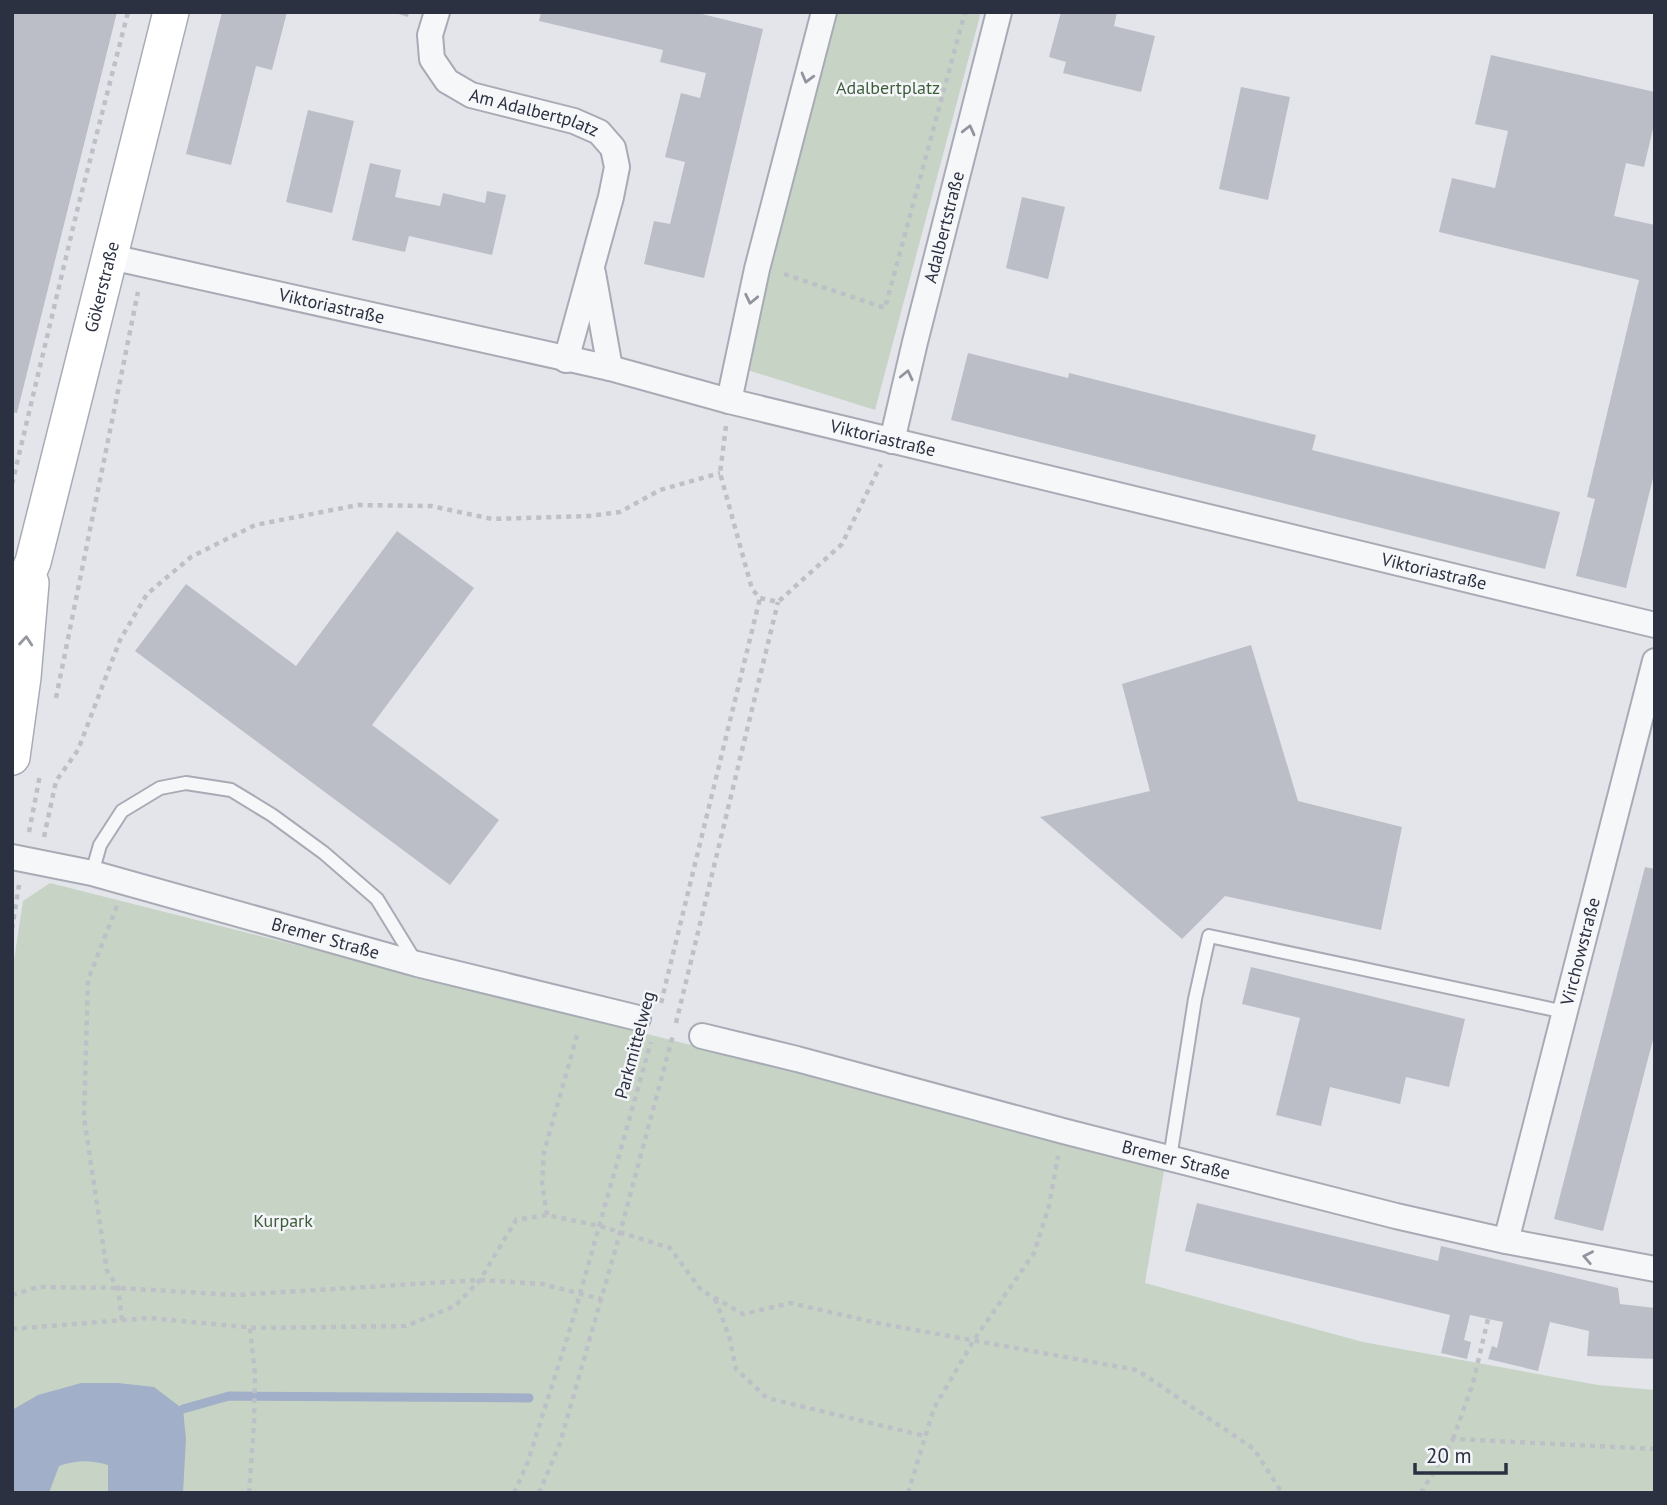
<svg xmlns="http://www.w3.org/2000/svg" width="1667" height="1505" font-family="'PT Sans',sans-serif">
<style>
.green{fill:#c7d4c5}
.water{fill:#a1afc8}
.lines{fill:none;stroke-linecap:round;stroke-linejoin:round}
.stream{stroke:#a1afc8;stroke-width:9}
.building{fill:#bbbec7}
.lane-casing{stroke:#a8abb5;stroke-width:16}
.street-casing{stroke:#a8abb5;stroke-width:28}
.secondary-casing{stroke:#a8abb5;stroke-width:38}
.path{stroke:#bdc0c6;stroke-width:4.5;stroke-dasharray:5 5;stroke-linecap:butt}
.lane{stroke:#f6f7f9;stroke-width:12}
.street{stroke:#f6f7f9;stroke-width:24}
.secondary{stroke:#fff;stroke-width:35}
.oneway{stroke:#91949e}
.oneway2{stroke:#9698a0}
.labels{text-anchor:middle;stroke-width:5;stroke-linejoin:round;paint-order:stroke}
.park-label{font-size:18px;fill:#3d5d3a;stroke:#f3f5f8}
.street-label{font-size:18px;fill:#2c3142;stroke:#f3f5f8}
</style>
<rect width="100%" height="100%" fill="#e3e5eb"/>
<!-- green -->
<path class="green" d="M835 12H981L875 410 741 368Z
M50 883 1165 1165 1145 1283 1363 1342 1598 1385 1655 1390V1493H12V973L23 901Z"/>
<!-- water -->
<path class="water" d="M81 1383H118L154 1387 183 1409 186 1439 183 1493H108V1465C89 1460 78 1460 59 1466L49 1493H12V1410L38 1395Z"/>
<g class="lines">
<!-- stream -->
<path class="stream" d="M183 1409 229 1396 529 1398"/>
</g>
<!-- building -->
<path class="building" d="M12 12H117L17 413 12 412Z
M222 12H287L272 70 256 66 231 165 186 154Z
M392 12H409L408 17Z
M541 12H694L763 29 704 278 644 264 654 221 670 224 685 162 665 157 681 93 700 98 706 73 660 62 663 50 539 21Z
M1061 12H1117L1114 26 1155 36 1141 92 1063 73 1066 62 1049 57Z
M1491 55 1655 92V120L1644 167 1626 163 1614 216 1655 225V470L1626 588 1576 576 1595 499 1587 497 1639 280 1439 232 1452 178 1495 188 1508 131 1475 124Z
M1241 87 1290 97 1268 200 1219 189Z
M308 110 354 121 332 213 286 202Z
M370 163 401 170 395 197 440 206 443 193 485 203 487 191 506 195 492 255 409 236 405 252 352 240Z
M1022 197 1065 207 1048 279 1006 268Z
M968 353 1068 378 1069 373 1316 435 1312 450 1560 512 1545 569 951 420Z
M397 531 474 588 372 725 499 820 450 885 135 651 186 584 296 666Z
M1251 645 1298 801 1402 827 1381 930 1225 896 1182 939 1040 817 1150 791 1122 684Z
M1645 867 1655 869V1032L1603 1231 1554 1219Z
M1251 967 1465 1019 1449 1087 1406 1077 1400 1104 1330 1087 1321 1126 1276 1115 1300 1018 1242 1004Z
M1197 1203 1438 1261 1441 1246 1618 1288 1620 1304 1655 1308V1359L1587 1356 1589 1331 1550 1322 1538 1371 1488 1359 1492 1346 1497 1348 1503 1322 1470 1315 1464 1340 1471 1342 1467 1359 1441 1353 1450 1315 1185 1251Z"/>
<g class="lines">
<defs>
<path id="lane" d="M92 873 100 845 122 811 160 788 186 783 231 790 272 815 324 853 377 899 415 961
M1170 1158 1195 999 1209 936 1565 1012"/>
<g id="street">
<path id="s1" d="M437 12 430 35 432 59 447 81 471 95 574 121 599 132 613 148 617 167 611 197 566 360"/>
<path id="s2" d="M111 257 610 368 729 401 1655 625"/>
<path d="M593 273 610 368"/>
<path d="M729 401 757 269 824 12"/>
<path id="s3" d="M892 441 915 342 999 12"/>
<path id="s4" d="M12 857 92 873 417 964 638 1018"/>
<path id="s5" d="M702 1036 797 1059 1063 1131 1396 1216 1506 1241 1655 1269"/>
<path id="s6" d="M1506 1241 1655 661"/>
</g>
<g id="secondary">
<path id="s7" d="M12 610 33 562 171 12"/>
<path d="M12 757 23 677 31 583"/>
</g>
</defs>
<!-- lane casing -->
<use href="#lane" class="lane-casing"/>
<!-- street casing -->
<use href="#street" class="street-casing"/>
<!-- secondary casing -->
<use href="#secondary" class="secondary-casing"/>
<!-- path -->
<path class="path" d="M784 274 885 308 965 12
M726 426 720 473 752 589 760 598 778 602 842 544 881 464
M12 484 77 211 128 12
M56 698 138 292
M29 832 40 775
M44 837 56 781 78 750 120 640 147 594 191 557 255 525 358 505 431 506 492 519 589 516 620 512 660 490 720 473
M117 906 88 980 84 1117 107 1271 118 1288 122 1320
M12 929 19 885
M661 1003 760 598
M676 1023 778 602
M547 1215 542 1183 544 1152 578 1032
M12 1295 38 1287 118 1288 236 1295 480 1280 542 1284 601 1299
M715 1299 729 1336 736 1369 767 1398 925 1436
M12 1329 149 1318 256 1328 406 1326 455 1306 480 1280 516 1220 547 1215 600 1226 670 1248 701 1290 743 1314 791 1303 877 1323 1137 1370 1254 1449 1282 1493
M1453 1439 1473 1383 1488 1319
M249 1493 254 1424 255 1375 250 1328
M514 1493 527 1464 571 1326 651 1042
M539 1493 560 1443 620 1233 673 1035
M908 1493 934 1408 974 1340 1034 1253 1049 1206 1058 1156
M1421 1493 1453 1439 1655 1449"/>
<!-- lane -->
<use href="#lane" class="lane"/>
<!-- street -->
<use href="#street" class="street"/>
<!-- secondary -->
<use href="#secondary" class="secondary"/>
</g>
<!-- one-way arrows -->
<defs><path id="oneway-chevron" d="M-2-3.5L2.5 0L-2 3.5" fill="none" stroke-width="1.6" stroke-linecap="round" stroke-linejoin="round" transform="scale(1.75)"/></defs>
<g class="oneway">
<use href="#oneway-chevron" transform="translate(807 78) rotate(105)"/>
<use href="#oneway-chevron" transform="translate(969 130) rotate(-76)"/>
<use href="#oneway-chevron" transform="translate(751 299) rotate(102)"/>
<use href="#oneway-chevron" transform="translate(907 375) rotate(-77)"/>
<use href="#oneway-chevron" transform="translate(1588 1257) rotate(-169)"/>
</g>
<use class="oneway2" href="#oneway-chevron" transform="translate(26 641) rotate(-85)"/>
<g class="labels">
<!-- park labels -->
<g class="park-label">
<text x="888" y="94">Adalbertplatz</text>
<text x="283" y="1227">Kurpark</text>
</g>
<!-- street labels -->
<g class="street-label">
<text dy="6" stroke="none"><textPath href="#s1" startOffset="168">Am Adalbertplatz</textPath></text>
<text dy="6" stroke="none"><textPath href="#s3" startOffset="220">Adalbertstraße</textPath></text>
<text dy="6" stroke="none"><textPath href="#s7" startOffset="336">Gökerstraße</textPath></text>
<text dy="6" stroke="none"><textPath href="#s2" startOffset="226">Viktoriastraße</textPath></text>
<text dy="6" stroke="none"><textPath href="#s2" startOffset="793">Viktoriastraße</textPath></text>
<text dy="6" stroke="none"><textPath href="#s2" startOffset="1360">Viktoriastraße</textPath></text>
<text dy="6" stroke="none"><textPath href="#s4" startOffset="324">Bremer Straße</textPath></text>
<text dy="6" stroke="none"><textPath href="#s6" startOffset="299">Virchowstraße</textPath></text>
<text transform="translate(635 1045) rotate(-75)" y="6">Parkmittelweg</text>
<text dy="6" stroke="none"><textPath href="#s5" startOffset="490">Bremer Straße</textPath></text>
</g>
</g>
<!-- border -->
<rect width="1667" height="1505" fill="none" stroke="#2c3142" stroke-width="28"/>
<!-- scale -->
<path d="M1415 1463v10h91v-10" fill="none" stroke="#2c3142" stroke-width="3.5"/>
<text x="1426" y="1463" font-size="21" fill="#2c3142" stroke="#f3f5f8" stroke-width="5" paint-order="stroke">20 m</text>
</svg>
